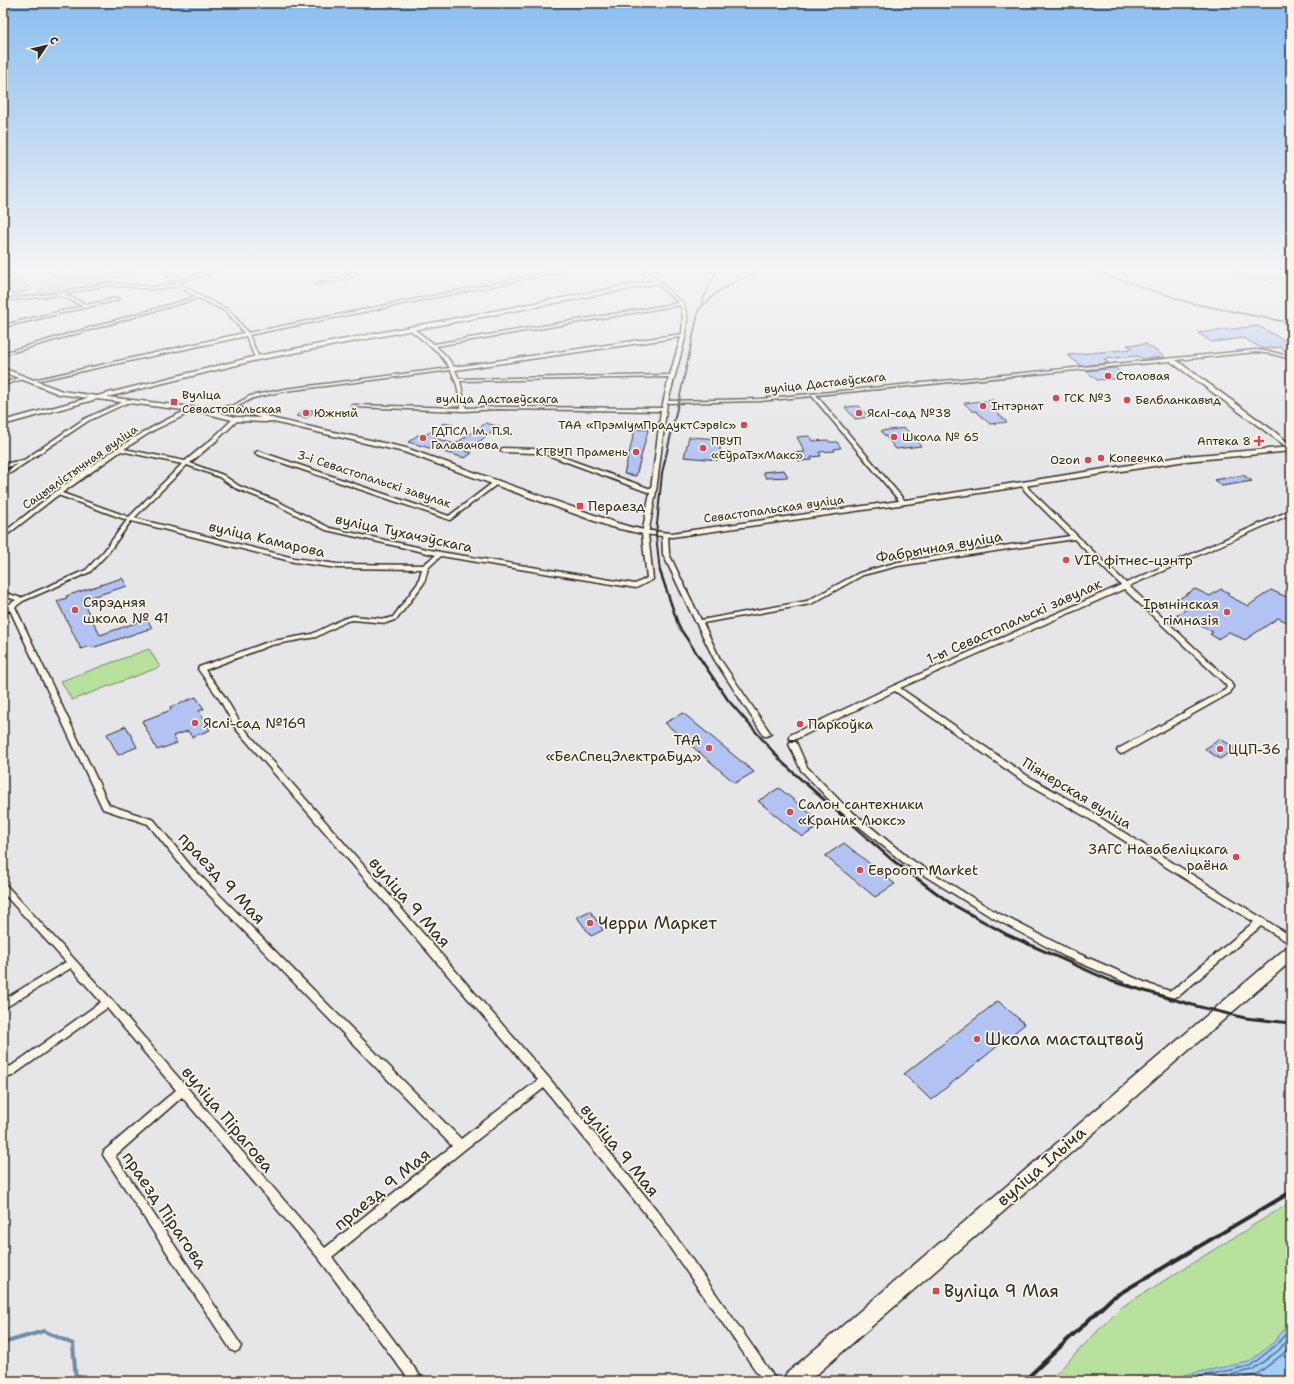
<svg xmlns="http://www.w3.org/2000/svg" width="1294" height="1384" font-family="'Shantell Sans',sans-serif">
<style>
.green{fill:#b8e19e;stroke:#728664}
.water{fill:#a0cdfb;stroke:#718ca8}
.lines{fill:none;stroke-linecap:round;stroke-linejoin:round}
.shore{stroke:#5a6c7e;stroke-width:1.5}
.stream{stroke:#718ca8;stroke-width:4}
.building{fill:#b2c3f3;stroke:#2b2b2b}
.minor-casing{stroke:#2b2b2b;stroke-width:3}
.tertiary-casing{stroke:#2b2b2b;stroke-width:3}
.primary-casing{stroke:#2b2b2b;stroke-width:3}
.minor{fill:#fcf5e5;fill-rule:evenodd}
.tertiary{fill:#fcf5e5;fill-rule:evenodd}
.primary{fill:#fcf5e5;fill-rule:evenodd}
.rail-far4{stroke:#2b2b2b;stroke-width:1.5}
.rail-far3{stroke:#2b2b2b;stroke-width:2}
.rail-far2{stroke:#2b2b2b;stroke-width:2.5}
.rail-far1{stroke:#2b2b2b;stroke-width:3}
.rail{stroke:#2b2b2b;stroke-width:4}
.poi-dot{fill:#d1495b;stroke:#fcf5e5;stroke-width:1.5}
.labels{text-anchor:middle;stroke-width:3.5;stroke-linejoin:round;paint-order:stroke}
.far-poi-label{font-size:12px;fill:#2b2b2b;stroke:#fcf5e5;text-anchor:start}
.far-street-label{font-size:12px;fill:#2b2b2b;stroke:#fcf5e5}
.poi-label{font-size:14px;fill:#2b2b2b;stroke:#fcf5e5;text-anchor:start}
.street-label{font-size:14px;fill:#2b2b2b;stroke:#fcf5e5}
.near-street-label{font-size:17px;fill:#2b2b2b;stroke:#fcf5e5}
.near-poi-label{font-size:17px;fill:#2b2b2b;stroke:#fcf5e5;text-anchor:start}
</style>
<rect width="100%" height="100%" fill="#e6e6e9"/>
<filter id="ink" filterUnits="userSpaceOnUse"><feTurbulence type="fractalNoise" baseFrequency=".025" numOctaves="2"/><feDisplacementMap in="SourceGraphic" scale="8" xChannelSelector="R" yChannelSelector="G"/><feConvolveMatrix kernelMatrix="1 2 1 2 8 2 1 2 1" color-interpolation-filters="sRGB"/></filter>
<g filter="url(#ink)">
<!-- green -->
<path class="green" d="M57 271H141L93 285 44 292 38 288Z
M1228 271H1252L1291 278V283L1278 282 1275 284Z
M149 649 160 667 72 700 61 681Z
M1291 1202V1322L1273 1343 1249 1362 1185 1375 1176 1381H1049L1120 1308Z"/>
<!-- water -->
<path class="water" d="M1291 1322V1381H1176L1185 1375 1249 1362 1273 1343Z"/>
<g class="lines">
<!-- shore -->
<path class="shore" d="M1184 1381 1187 1379 1250 1366 1275 1346 1291 1328
M1202 1381 1252 1370 1279 1350 1291 1335
M1232 1381 1256 1375 1283 1354 1291 1345"/>
<!-- stream -->
<path class="stream" d="M3 1343 44 1331 73 1344 76 1381"/>
</g>
<!-- building -->
<path class="building" d="M21 280 31 290 13 294 3 283Z
M1258 326 1291 344V353L1280 347 1263 349 1244 338 1212 342 1198 333Z
M1146 344 1165 357 1142 359 1138 356 1104 359 1109 363 1081 366 1068 355 1133 349 1127 345Z
M1115 368 1127 378 1097 380 1086 371Z
M993 400 1001 408 993 409 1007 422 990 424 976 411H972L964 403Z
M859 406 869 417 855 419 845 407Z
M305 409 315 411 306 418 296 416Z
M444 423 453 425 434 438 455 444 486 423 500 427 465 451 472 453 465 458 408 442 418 435 424 436Z
M905 428 921 446 896 449 881 431Z
M635 429 648 430 636 476 624 474Z
M810 436 813 441 828 440 829 442H837L841 448 834 449 835 451 819 452 821 456 811 457 812 460 799 461 795 453 805 452 797 437Z
M689 437 722 439 718 460 684 457Z
M784 470 788 477 766 478 763 472Z
M1243 475 1252 481 1222 486 1214 480Z
M122 578 127 586 82 600 100 635 147 619 152 628 92 648 91 646 81 649 57 601 67 598 66 596Z
M1195 589 1210 596 1221 589 1229 593 1227 595 1248 606 1271 590 1291 599V620L1287 622 1278 618 1245 640 1229 632 1218 639 1210 634 1213 632 1186 618 1184 620 1176 616 1187 609 1174 602Z
M196 697 204 709 199 711 210 730 192 737 188 731 173 736 177 743 157 750 142 721 171 710 170 707Z
M683 713 754 772 735 783 665 723Z
M126 726 137 747 118 755 107 734Z
M1220 739 1236 748 1220 759 1205 749Z
M779 788 823 824 802 837 758 801Z
M844 843 895 884 875 897 825 856Z
M590 911 603 930 591 936 577 917Z
M998 1001 1025 1024 931 1100 904 1074Z"/>
<g class="lines">
<defs>
<path id="minor" d="M163 271H167L176 281 212 271H219L178 282 200 296 229 310 248 333 556 271H565L249 335 259 358 257 359 255 358 246 336 31 382 29 381 244 333 227 312 199 298 3 355V353L196 297 179 286 153 289 108 285 64 294 87 305 117 298H118V300L3 327V325L83 306 59 295 3 301V299L60 293 108 283 153 287 176 284Z
M345 271H351L357 275 346 279 317 284 315 283 352 275Z
M642 271H647L683 303 687 315 686 335 668 401 760 399 1256 350 1272 352 1291 357V359L1272 354 1256 352 1176 360 1275 432 1291 445V450L1170 361 816 395 905 501 906 502 903 504 901 503 812 396 760 401 667 403 656 492 648 534 653 579 652 580 636 588 441 556 428 568 424 583 397 619 386 623 353 620 347 621 316 637 271 645 205 670 225 697 242 726 549 1078 660 1214 774 1377 776 1381H763L652 1222 544 1088 464 1150 332 1257 421 1377 423 1381H410L320 1260 182 1097 115 1156 239 1342 241 1346 239 1350 235 1352 231 1350 103 1155 104 1151 176 1090 107 1008 12 1076 9 1077 6 1076 3 1073V1062L6 1063 10 1067 101 1002 71 968 3 1009V1000L66 962 3 893V884L6 885 111 999 325 1248 452 1146 184 869 148 824 103 809 102 807 10 610 3 613V608L16 600 3 596V592L21 598 86 570 104 551 127 520 58 495 3 538V533C41 503 79 472 121 446 144 432 168 417 194 408L196 409V410L154 430 124 449 185 461 212 439 234 418H238V420L216 441 190 463 223 475 239 486 277 501 330 528 440 552 635 584 647 578 642 534 650 493 548 455 534 453 503 452 500 450 503 448 534 449 551 453 651 489 661 411 498 409 464 411 353 407 351 406 353 405 461 408 457 385 451 370 285 391 253 398 233 409 229 408 250 396 285 389 450 368 438 352 409 329V328L411 327 434 344 679 303ZM680 305 683 315 682 334 454 367 447 357 436 346ZM681 337 670 375 459 379 455 370ZM669 377 662 408 498 407 466 408 460 381ZM121 451 182 464 129 517 62 493ZM187 465 219 477 235 488 273 503 326 530 436 555 423 565 337 564 294 558 134 518ZM131 521 294 562 337 568 422 569 418 583 393 617 386 619 353 616 343 619 312 634 268 642 199 667 198 669 220 700 236 729 538 1080 461 1139 190 865 154 820 109 805 15 607 23 601 90 572 108 553Z
M23 377 27 378 3 385V383Z
M127 400 131 401 88 421 3 478V474L18 464 3 468V464L24 460 84 419Z
M258 451 449 516 495 481H499L500 482 450 520 256 454 255 453Z
M1024 482 1026 483 1029 489 1126 583 1291 510V514L1129 586 1230 681 1233 687 1230 693 1124 753 1121 754 1117 751 1118 749 1225 690 1227 687 1225 684 1124 589 900 688 1026 775 1094 814 1291 936V944L1261 926 1180 995 1171 999 1146 991 1064 956 988 915 904 863 839 810 801 770 789 744 790 742H796L807 767 845 806 910 859 994 911 1070 950 1151 985 1170 991 1174 989 1254 922 1088 818 1020 779 895 691 796 739H790L789 737 790 735 893 686 1121 585 1074 539 898 566 863 575 811 604 703 623 720 659 771 734 767 736H764L714 659 697 624 695 622V621L663 554 662 535 665 533 668 535 669 554 701 620 807 601 859 573 898 562 1070 536 1025 491 1021 484Z"/>
<path id="tertiary" d="M657 280 660 282 659 283 257 360 107 397 200 408 231 406 250 410 275 419 406 448 617 523C635 529 653 532 672 533L927 497 1186 456 1291 447V451L1186 461 927 501 672 537 643 534 611 527 404 452 269 421 266 422 236 421 200 412 97 399 3 425V421L88 398 59 394 3 372V368L62 391 97 396 257 356ZM231 410 247 413 261 418 236 417 212 411Z"/>
<path id="primary" d="M1291 946V961L809 1381H783L786 1374 1286 948Z"/>
</defs>
<!-- minor casing -->
<use href="#minor" class="minor-casing"/>
<!-- tertiary casing -->
<use href="#tertiary" class="tertiary-casing"/>
<!-- primary casing -->
<use href="#primary" class="primary-casing"/>
<!-- minor -->
<use href="#minor" class="minor"/>
<!-- tertiary -->
<use href="#tertiary" class="tertiary"/>
<!-- primary -->
<use href="#primary" class="primary"/>
<!-- rail-far4 -->
<path class="rail-far4" d="M1094 271 1190 303 1291 323
M701 304 716 271
M678 405 699 309 719 291 737 281 762 271"/>
<!-- rail-far3 -->
<path class="rail-far3" d="M660 572 656 535 662 473 678 404"/>
<!-- rail-far2 -->
<path class="rail-far2" d="M660 571 679 627 728 700 783 763 805 783"/>
<!-- rail-far1 -->
<path class="rail-far1" d="M804 782 891 859 950 903 1006 934 1111 981 1196 1006 1245 1018 1291 1023"/>
<!-- rail -->
<path class="rail" d="M1024 1381 1112 1298 1291 1192"/>
</g>
</g>
<!-- sky -->
<linearGradient id="sky" x2="0" y2="1"><stop stop-color="#8bbef0"/><stop offset="0.58" stop-color="#f4f4f5"/><stop offset="1" stop-color="#f4f4f5" stop-opacity="0"/></linearGradient>
<rect width="1294" height="465" fill="url(#sky)"/>
<!-- markers -->
<g class="poi-dot">
<circle cx="1108" cy="376" r="4"/>
<circle cx="1056" cy="398" r="4"/>
<circle cx="1127" cy="400" r="4"/>
<rect x="170" y="398" width="8" height="8" rx="2"/>
<circle cx="983" cy="406" r="4"/>
<circle cx="306" cy="413" r="4"/>
<circle cx="859" cy="413" r="4"/>
<circle cx="744" cy="425" r="4"/>
<circle cx="894" cy="437" r="4"/>
<circle cx="423" cy="438" r="4"/>
<path d="M1257 435h4v4h4v4h-4v4h-4v-4h-4v-4h4z"/>
<circle cx="703" cy="448" r="4"/>
<circle cx="636" cy="452" r="4"/>
<circle cx="1101" cy="458" r="4"/>
<circle cx="1088" cy="460" r="4"/>
<rect x="576" y="502" width="8" height="8" rx="2"/>
<circle cx="1066" cy="560" r="4"/>
<circle cx="75" cy="610" r="4"/>
<circle cx="1227" cy="612" r="4"/>
<circle cx="195" cy="723" r="4"/>
<circle cx="800" cy="724" r="4"/>
<circle cx="709" cy="748" r="4"/>
<circle cx="1220" cy="749" r="4"/>
<circle cx="790" cy="812" r="4"/>
<circle cx="1236" cy="857" r="4"/>
<circle cx="860" cy="870" r="4"/>
<circle cx="590" cy="923" r="4"/>
<circle cx="977" cy="1039" r="4"/>
<rect x="932" y="1287" width="8" height="8" rx="2"/>
</g>
<g class="labels">
<!-- far-poi labels -->
<g class="far-poi-label">
<text x="1116" y="380">Столовая</text>
<text x="182" y="399">Вуліца<tspan x="182" dy="14">Севастопальская</tspan></text>
<text x="1064" y="402">ГСК №3</text>
<text x="1135" y="404">Белбланкавыд</text>
<text x="991" y="410">Інтэрнат</text>
<text x="314" y="417">Южный</text>
<text x="867" y="417">Яслі-сад №38</text>
<text x="736" y="429" text-anchor="end">ТАА «ПрэміумПрадуктСэрвіс»</text>
<text x="431" y="435">ГДПСЛ ім. П.Я.<tspan x="431" dy="14">Галавачова</tspan></text>
<text x="902" y="441">Школа № 65</text>
<text x="711" y="445">ПВУП<tspan x="711" dy="14">«ЕўраТэхМакс»</tspan></text>
<text x="1251" y="445" text-anchor="end">Аптека 8</text>
<text x="628" y="456" text-anchor="end">КГВУП Прамень</text>
<text x="1109" y="462">Копеечка</text>
<text x="1080" y="464" text-anchor="end">Ozon</text>
</g>
<!-- far-street labels -->
<g class="far-street-label">
<text transform="translate(825 383) rotate(-6)" y="4">вуліца Дастаеўскага</text>
<text x="497" y="403">вуліца Дастаеўскага</text>
<text transform="translate(80 467) rotate(-35)" y="4">Сацыялістычная вуліца</text>
<text transform="translate(374 479) rotate(18)" y="4">3-і Севастопальскі завулак</text>
<text transform="translate(774 509) rotate(-8)" y="4">Севастопальская вуліца</text>
</g>
<!-- poi labels -->
<g class="poi-label">
<text x="588" y="511">Пераезд</text>
<text x="1074" y="565">VIP фітнес-цэнтр</text>
<text x="83" y="607">Сярэдняя<tspan x="83" dy="16">школа № 41</tspan></text>
<text x="1219" y="609" text-anchor="end">Ірынінская<tspan x="1219" dy="16">гімназія</tspan></text>
<text x="203" y="728">Яслі-сад №169</text>
<text x="808" y="729">Паркоўка</text>
<text x="701" y="745" text-anchor="end">ТАА<tspan x="701" dy="16">«БелСпецЭлектраБуд»</tspan></text>
<text x="1228" y="754">ЦЦП-36</text>
<text x="798" y="809">Салон сантехники<tspan x="798" dy="16">«Краник Люкс»</tspan></text>
<text x="1228" y="854" text-anchor="end">ЗАГС Навабеліцкага<tspan x="1228" dy="16">раёна</tspan></text>
<text x="868" y="875">Евроопт Market</text>
</g>
<!-- street labels -->
<g class="street-label">
<text transform="translate(404 533) rotate(12)" y="5">вуліца Тухачэўскага</text>
<text transform="translate(267 539) rotate(13)" y="5">вуліца Камарова</text>
<text transform="translate(939 547) rotate(-10)" y="5">Фабрычная вуліца</text>
<text transform="translate(1014 621) rotate(-24)" y="5">1-ы Севастопальскі завулак</text>
<text transform="translate(1077 793) rotate(31)" y="5">Піянерская вуліца</text>
</g>
<!-- near-street labels -->
<g class="near-street-label">
<text transform="translate(222 878) rotate(47)" y="6">праезд 9 Мая</text>
<text transform="translate(410 902) rotate(49)" y="6">вуліца 9 Мая</text>
<text transform="translate(228 1119) rotate(50)" y="6">вуліца Пірагова</text>
<text transform="translate(620 1150) rotate(51)" y="6">вуліца 9 Мая</text>
<text transform="translate(1041 1166) rotate(-41)" y="6">вуліца Ільіча</text>
<text transform="translate(382 1189) rotate(-39)" y="6">праезд 9 Мая</text>
<text transform="translate(165 1210) rotate(56)" y="6">праезд Пірагова</text>
</g>
<!-- near-poi labels -->
<g class="near-poi-label">
<text x="598" y="929">Черри Маркет</text>
<text x="985" y="1045">Школа мастацтваў</text>
<text x="944" y="1297">Вуліца 9 Мая</text>
</g>
</g>
<!-- margin -->
<rect width="1294" height="1384" fill="none" stroke="#fcf5e5" stroke-width="16"/>
<rect x="8" y="8" width="1278" height="1368" fill="none" stroke="#2b2b2b" stroke-width="1.5" filter="url(#ink)"/>
<!-- north arrow -->
<g transform="translate(46 46) rotate(55)" stroke="#fcf5e5" stroke-width="3" paint-order="stroke">
<path d="M0-3L7 15L0 10L-7 15Z" fill="#2b2b2b"/>
<text y="-6" font-size="11" font-weight="bold" text-anchor="middle" fill="#2b2b2b">С</text>
</g>
</svg>
